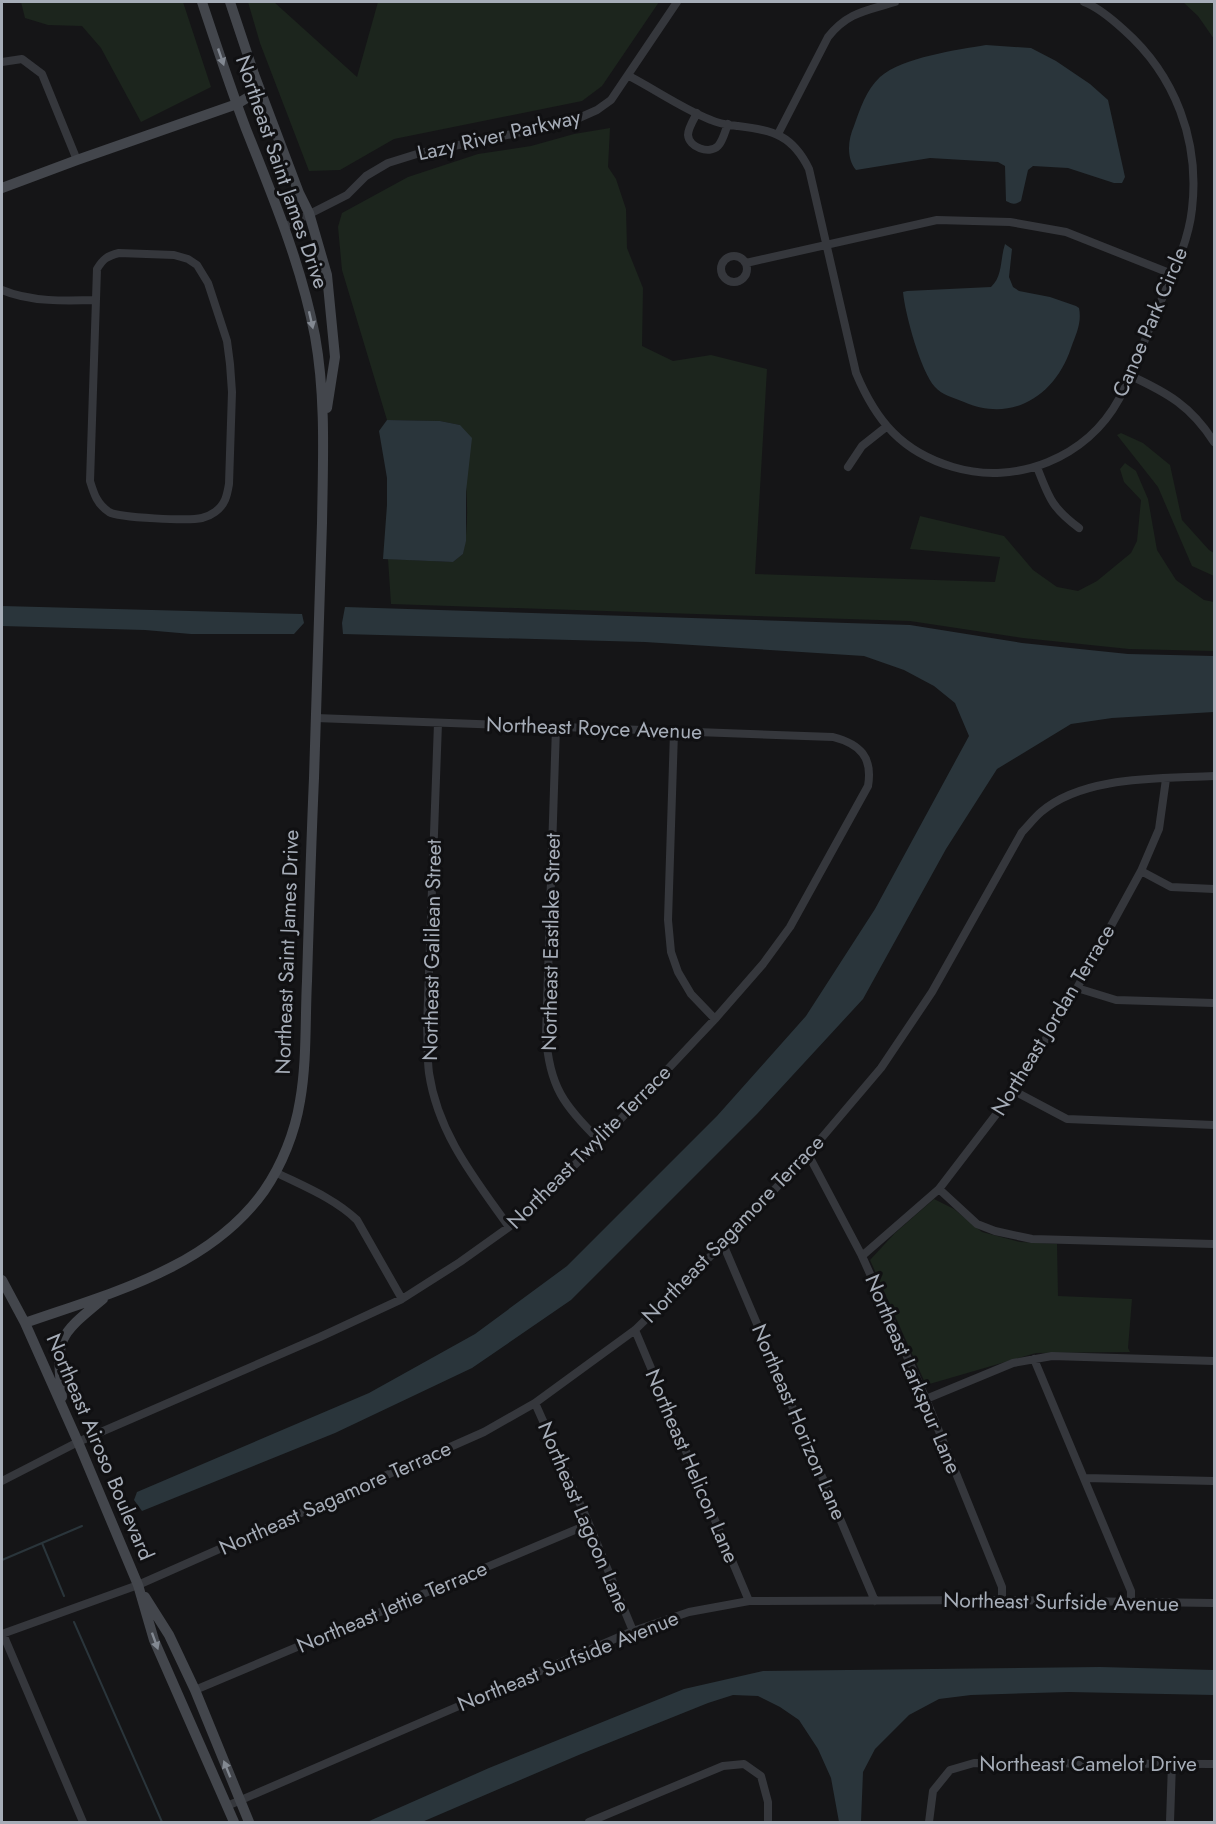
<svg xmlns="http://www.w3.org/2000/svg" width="1216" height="1824" font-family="Jost,sans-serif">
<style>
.green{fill:#1c251d}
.water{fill:#2a353b}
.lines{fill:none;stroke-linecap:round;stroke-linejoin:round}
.stream{stroke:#2a353b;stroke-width:2}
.street{stroke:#35373c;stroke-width:8}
.secondary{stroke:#43464c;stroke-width:10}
.oneway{fill:#838992}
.labels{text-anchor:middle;stroke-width:6;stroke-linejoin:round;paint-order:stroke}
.street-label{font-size:21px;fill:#a6adb8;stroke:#101012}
</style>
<rect width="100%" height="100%" fill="#151517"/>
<!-- green -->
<path class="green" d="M21 2H183L211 87 141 122 101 48 82 26 48 25 25 18Z
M248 2H274L357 77 378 2H659L602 86 582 101 394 139 340 170 309 171 260 43Z
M1183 2H1214V39L1198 16Z
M610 128 608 167 616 179 626 209 627 248 643 288 642 346 673 361 711 355 767 369 755 574 995 582 1000 557 910 549 920 516 1004 536 1033 570 1057 587 1078 591 1097 581 1131 553 1137 541 1141 500 1124 482 1120 469 1125 463 1136 471 1148 499 1157 550 1176 580 1204 600 1214 602V651L1129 649 1023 638 910 621 391 604 388 559 453 562 463 554C472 513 464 467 460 425L440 421 387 420 342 270 338 227 342 213 408 177 478 154 531 146 574 134Z
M1121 433 1143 443 1170 465 1182 520 1209 550 1214 553V576L1192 566 1158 487 1117 435Z
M934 1199 954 1209 982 1232 1020 1242 1057 1244 1058 1296 1132 1299 1128 1348 1130 1352 1036 1353 926 1385 870 1260 895 1233Z"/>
<!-- water -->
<path class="water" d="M986 45 1031 48 1056 61 1090 84 1108 100 1125 177 1122 183H1114L1068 168 1033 166 1028 170 1021 201C1015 205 1012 204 1006 201L1005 166 998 162 930 158 856 170C846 158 848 139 854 126 860 109 866 90 880 77 903 57 957 50 986 45Z
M1005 244 1012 249 1009 277 1013 287 1019 291 1050 297 1076 306 1079 308C1082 323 1076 334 1071 348 1055 396 1012 423 964 402 954 398 942 395 935 387 921 372 905 314 903 292L907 291 991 287C1003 276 1000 259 1005 244Z
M387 420 440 421 460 425 472 438 466 492V541L463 554 453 562 383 559 387 505V478L379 431Z
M2 606 302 614 304 623 294 634H191L145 630 2 626Z
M345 607 910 625 1022 643 1128 654 1214 656V712L1112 718 1071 724 997 769 946 849 863 999 757 1114 571 1300 472 1368 335 1433 142 1511 134 1500 137 1492 369 1393 475 1334 567 1266 717 1116 806 1016 875 909 969 736 955 703 934 686 904 670 864 656 645 642 343 634 342 623Z
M1100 1667 1214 1670V1695L1069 1692 971 1695 939 1699 909 1715 875 1749 863 1772 861 1822H839L831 1778 818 1749 799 1720 780 1707 758 1696 733 1695 708 1703 581 1754 422 1822H367L489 1768 684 1689 763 1671Z"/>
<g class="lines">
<!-- stream -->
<path class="stream" d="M42 1543 64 1596
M2 1560 82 1526
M74 1622 162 1822"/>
<!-- street -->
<path class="street" d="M2 62 22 59 42 74 77 160
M629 76C656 90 683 109 711 120 719 124 730 125 738 126 774 130 793 136 809 169L856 373C876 421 902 452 953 467 1016 486 1087 458 1119 399 1133 374 1142 346 1153 320 1167 285 1188 247 1192 209 1200 141 1175 75 1124 30 1113 20 1098 7 1084 2
M697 113C694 119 688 128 688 135 689 147 709 155 718 146 723 141 725 131 728 124
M778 134 828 37C848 12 866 11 895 2
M284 227 347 195 366 176 388 163 420 153 570 122 597 110 611 100 677 2
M119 253 174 255 188 259 197 265 208 283 227 341 230 364 232 392 229 484C227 496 225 505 215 512 211 515 206 517 202 518 190 521 119 518 109 512 97 504 94 494 90 481L97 269C103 259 107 256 119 253Z
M721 269a13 13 0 1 1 26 0a13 13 0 1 1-26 0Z
M746 263 937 220 1010 222 1066 232 1172 274
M2 290C30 302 66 301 96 300
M1129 375C1168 393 1191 406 1214 442
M848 467 862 446 886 427
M1037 467C1049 498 1052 508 1079 528
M438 723 427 1027C428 1042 427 1058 429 1073 438 1134 475 1179 509 1227
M556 727 546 1035C549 1086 564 1106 600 1141
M674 732 668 920 671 952 678 972 691 994 715 1019
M1141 871 1171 887 1214 889
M1077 988 1116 1000 1214 1003
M1014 1091 1067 1119 1214 1125
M808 1154 862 1256 926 1399 1002 1587V1600
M275 1172C303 1186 334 1198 357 1220L402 1299
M939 1189 977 1224 995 1231 1032 1239 1214 1244
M723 1244 875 1601
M862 1256 939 1189 1014 1091 1077 988 1141 871 1159 829 1166 779
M635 1330 749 1601
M1034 1359 1131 1591V1602
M926 1399 1013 1363 1052 1356 1214 1361
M535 1403 589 1524 633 1631
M1085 1478 1214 1481
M2 1481 78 1442 320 1337 402 1299 460 1262 509 1227 600 1141 715 1019 763 964 790 927 868 786C873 757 860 744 833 737L316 718
M2 1634 138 1585 484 1432 535 1403 635 1330 723 1244 808 1154 881 1068 932 992 1022 832C1028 826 1034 818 1041 812 1084 775 1161 779 1214 776
M3 1634 83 1822
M195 1690 589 1524
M227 1806 633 1631 689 1612 749 1601 1002 1600 1214 1603
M589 1822 723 1766 744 1764 761 1776 768 1802V1822
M929 1822 933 1791 950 1770 974 1763 1214 1764
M1170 1822 1172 1763"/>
<!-- secondary -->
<path class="secondary" d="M230 2 254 74 299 193 309 213 327 275 335 357 327 408
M2 188 77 160 237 104 260 90
M2 1280 25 1323 78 1442 138 1585 154 1640 234 1822
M25 1323C111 1293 209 1268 264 1191 282 1165 295 1132 300 1101 307 1062 305 1020 307 981 309 913 311 846 314 778 316 693 320 608 322 523 323 460 326 397 315 336 301 264 273 197 246 129 230 87 216 44 202 2
M62 1397C56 1337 57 1337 103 1299
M145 1597 169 1635 195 1690 249 1822"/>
</g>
<!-- one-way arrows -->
<defs><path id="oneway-solid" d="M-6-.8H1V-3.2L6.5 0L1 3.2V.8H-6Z" transform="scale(1.5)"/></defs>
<g class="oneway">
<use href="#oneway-solid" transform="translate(221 57) rotate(71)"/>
<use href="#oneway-solid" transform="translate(311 320) rotate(77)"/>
<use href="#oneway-solid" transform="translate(155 1641) rotate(70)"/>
<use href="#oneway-solid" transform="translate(227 1769) rotate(-112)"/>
</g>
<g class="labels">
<!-- street labels -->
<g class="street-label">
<text transform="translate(499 135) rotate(-13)" y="7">Lazy River Parkway</text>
<text transform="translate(282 172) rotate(71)" y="7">Northeast Saint James Drive</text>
<text transform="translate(1150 322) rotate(-67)" y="7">Canoe Park Circle</text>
<text transform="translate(594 728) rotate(2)" y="7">Northeast Royce Avenue</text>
<text transform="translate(551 942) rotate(-89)" y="7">Northeast Eastlake Street</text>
<text transform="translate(432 950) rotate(-89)" y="7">Northeast Galilean Street</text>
<text transform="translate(287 952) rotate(-88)" y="7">Northeast Saint James Drive</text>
<text transform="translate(1053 1020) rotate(-59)" y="7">Northeast Jordan Terrace</text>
<text transform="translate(589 1147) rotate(-45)" y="7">Northeast Twylite Terrace</text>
<text transform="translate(733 1229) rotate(-46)" y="7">Northeast Sagamore Terrace</text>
<text transform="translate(913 1374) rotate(67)" y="7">Northeast Larkspur Lane</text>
<text transform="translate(799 1422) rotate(67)" y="7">Northeast Horizon Lane</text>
<text transform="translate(100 1447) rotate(67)" y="7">Northeast Airoso Boulevard</text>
<text transform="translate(692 1466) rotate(67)" y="7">Northeast Helicon Lane</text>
<text transform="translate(335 1498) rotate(-24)" y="7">Northeast Sagamore Terrace</text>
<text transform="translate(584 1517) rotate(67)" y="7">Northeast Lagoon Lane</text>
<text transform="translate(1061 1602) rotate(1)" y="7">Northeast Surfside Avenue</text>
<text transform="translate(392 1607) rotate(-23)" y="7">Northeast Jettie Terrace</text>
<text transform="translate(568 1661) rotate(-22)" y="7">Northeast Surfside Avenue</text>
<text x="1088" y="1771">Northeast Camelot Drive</text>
</g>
</g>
<!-- border -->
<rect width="1216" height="1824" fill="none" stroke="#a6adb8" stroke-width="6"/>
</svg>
